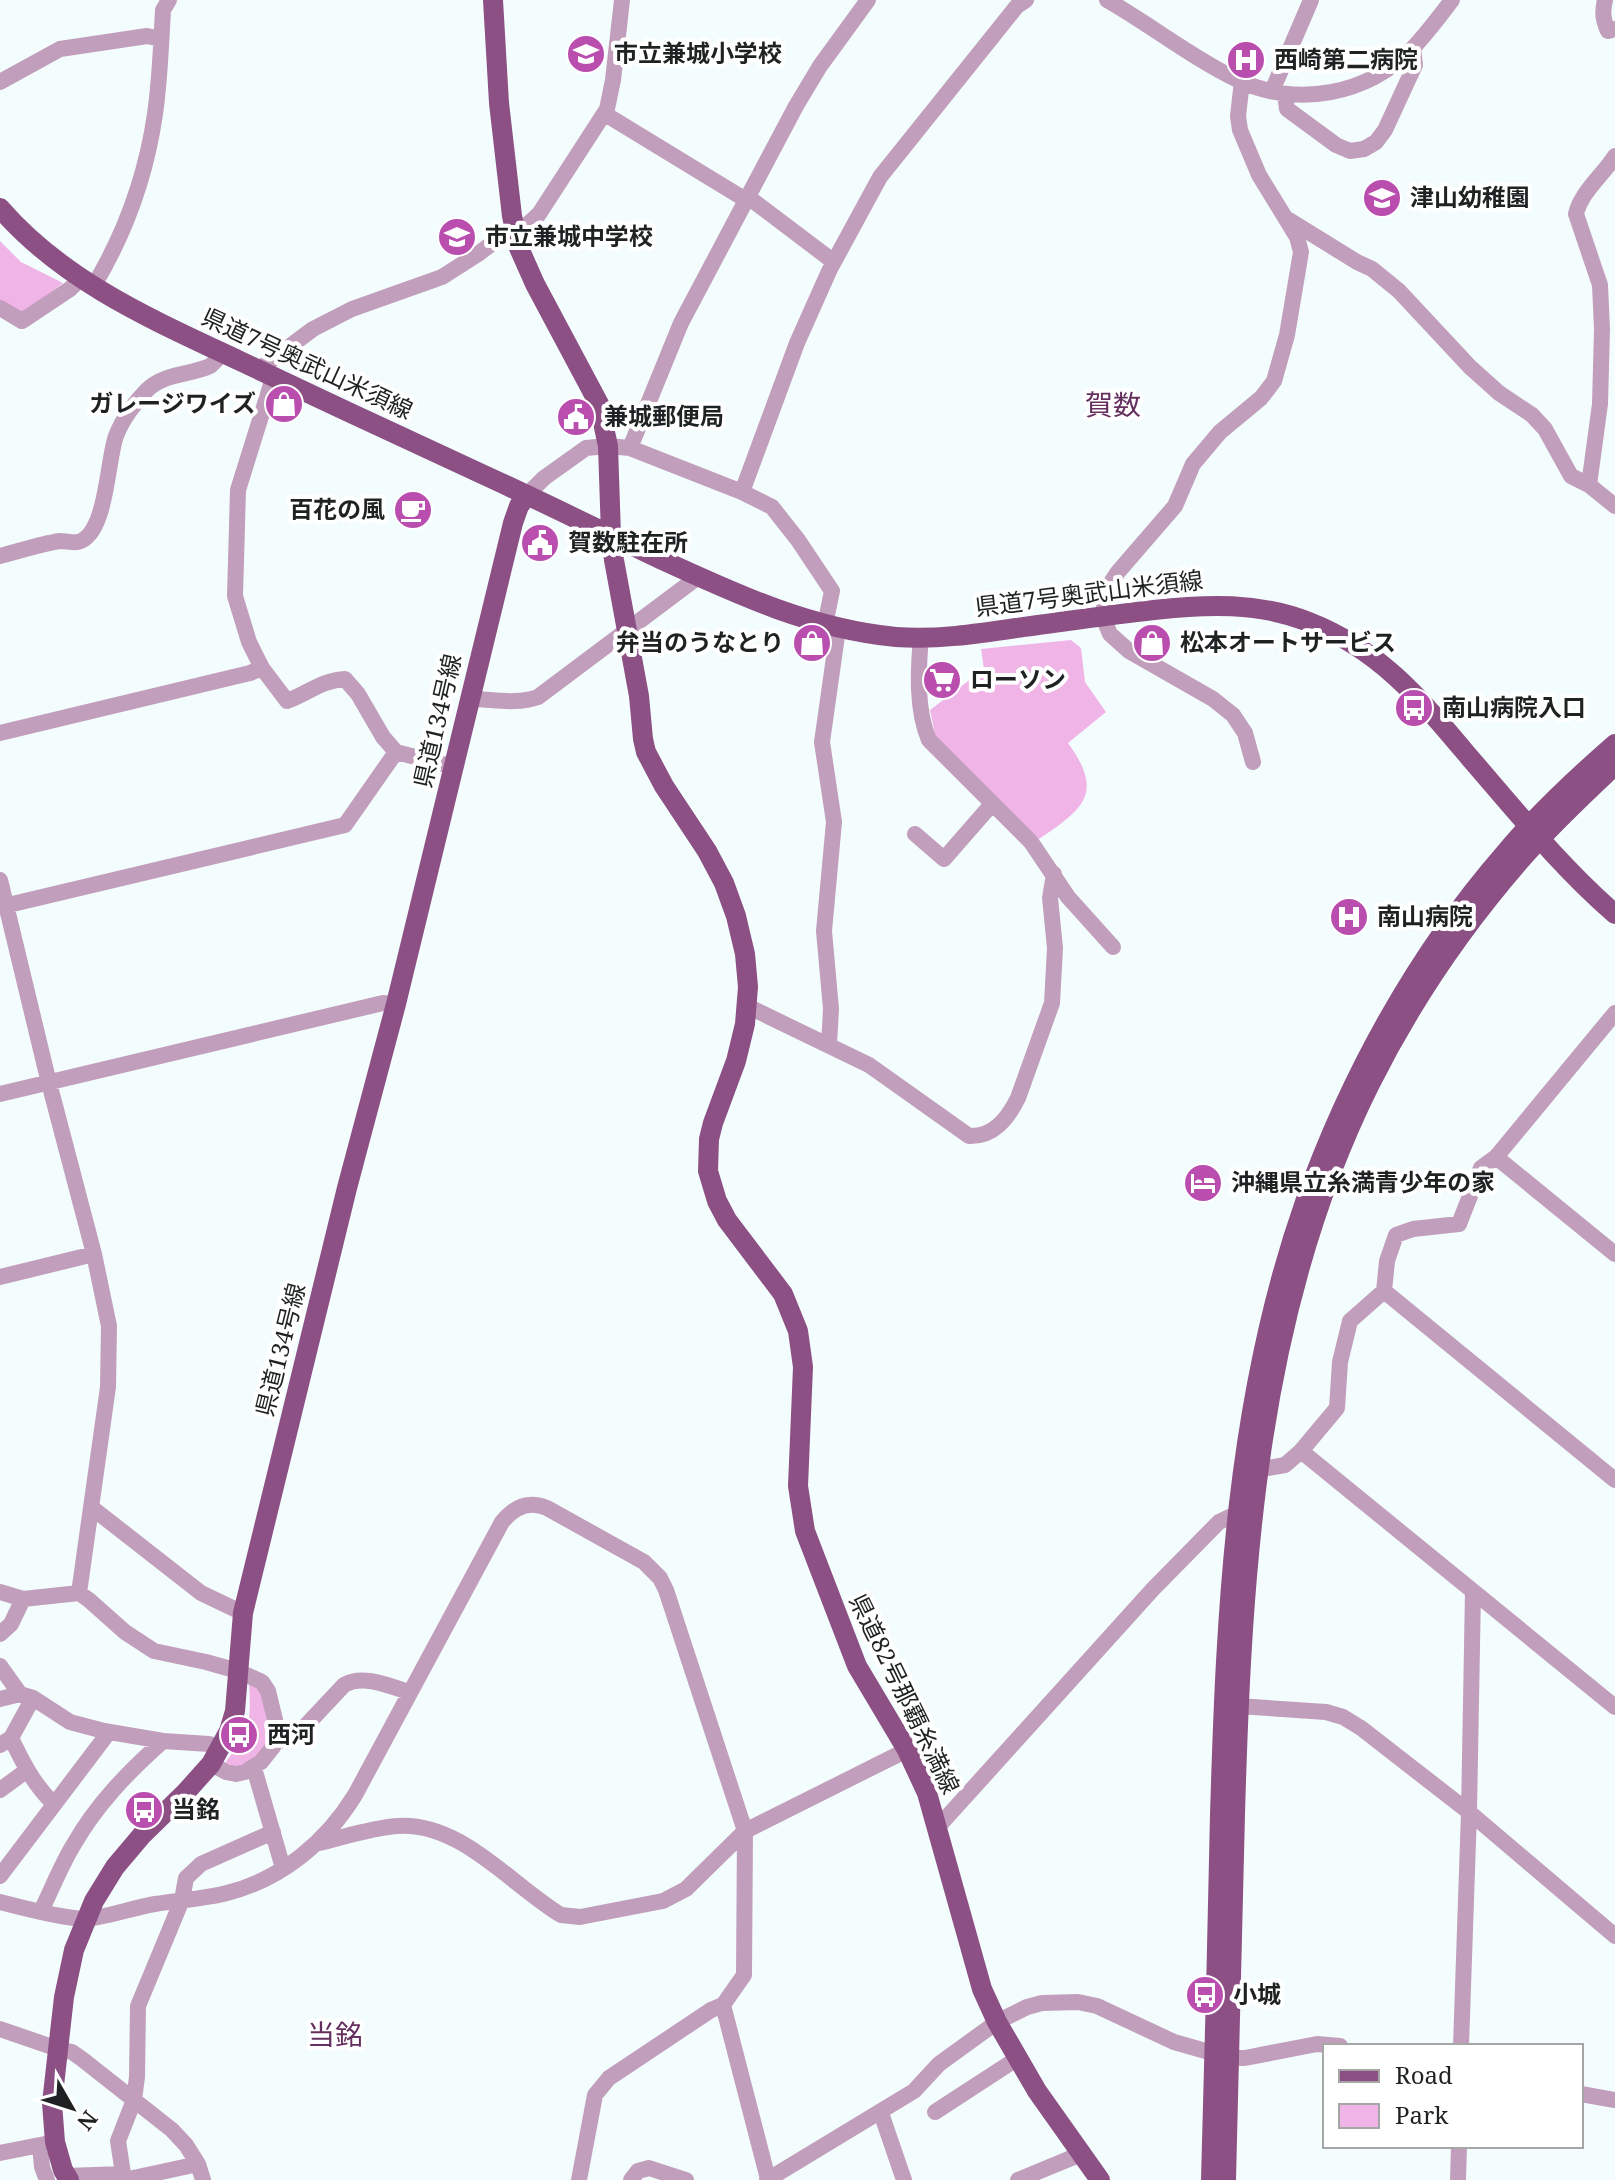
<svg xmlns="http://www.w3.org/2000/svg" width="1615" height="2180" font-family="'Noto Serif','Noto Sans JP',serif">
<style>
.green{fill:#f0b4e7}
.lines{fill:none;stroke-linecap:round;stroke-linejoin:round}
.minor{stroke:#c19ebb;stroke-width:16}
.major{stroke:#8c5085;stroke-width:20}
.labels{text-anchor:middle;stroke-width:8;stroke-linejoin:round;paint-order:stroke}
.poi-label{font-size:24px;font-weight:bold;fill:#1f2223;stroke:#fff;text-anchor:start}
.street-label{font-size:24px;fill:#1f2223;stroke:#fff}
.quarter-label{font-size:28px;fill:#65305f;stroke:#fff}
</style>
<rect width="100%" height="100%" fill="#f4fdfe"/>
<!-- green -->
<path class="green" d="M0 241 21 262 63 283 20 316 0 304Z
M1071 640 1081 648 1085 682 1106 712 1068 743C1105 794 1083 809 1039 839L936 739 930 710 984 669 981 649Z
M252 1684 260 1689C268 1724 280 1755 234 1767L225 1763C248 1734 252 1723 249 1685Z"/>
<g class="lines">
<!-- minor -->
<path class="minor" d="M1107 0C1151 25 1192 58 1238 80 1298 108 1367 95 1413 48 1427 33 1440 16 1452 0
M1605 0C1602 12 1603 20 1608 31L1615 29
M1242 81 1238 116 1240 130 1259 175 1297 237 1301 252 1287 335 1274 381 1261 398 1220 432 1193 464 1175 506 1118 572 1106 590 1103 617 1110 634 1129 651 1213 699 1233 715 1245 733 1253 762
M0 82 60 49 147 36 161 39
M1272 91 1311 0
M1285 94 1287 109 1336 145 1350 151 1364 149 1376 142 1385 130 1415 65 1413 48
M605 114 746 200
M748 197 834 262
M1289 220 1357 262 1372 269 1399 291 1470 367 1499 393 1532 415 1545 429 1571 476 1589 485 1615 506
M93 287C125 234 146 176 155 114 160 80 161 45 163 10L169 0
M0 308 22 321 70 289 80 279
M258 370 313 329 352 309 442 277 478 254 502 236 526 226 539 214 607 109 613 80 622 0
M273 378 238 490 235 596 249 642 262 668 287 701C307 694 322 680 345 679L358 694 383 737 396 752 454 767
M630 448 681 323 796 106 820 66 868 0
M1589 485 1600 404 1602 329 1600 285 1576 214C1581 192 1603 175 1615 156
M742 492 797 343 830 269 880 177 1017 6 1026 0
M527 495 544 478 586 448 608 446 630 448 742 492 772 507 798 540 832 591 825 625
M0 556C20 551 40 544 60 541 66 541 73 543 78 542 107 535 107 460 116 436 122 420 135 402 147 390 164 373 191 375 210 366 214 363 219 357 223 353
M921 638C918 670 916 710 929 740L1031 842 1068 897 1113 947
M469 699C492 699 516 705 538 697L698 577
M0 733 250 673 262 668
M915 834 944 859 992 804
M0 880 48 1079 94 1254 109 1326 108 1387 79 1593
M0 907 345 825 396 752
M747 1006 869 1065 969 1136C994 1137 1008 1118 1018 1098L1052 1003 1055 948 1050 898 1054 874
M829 1044 831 1009 824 931 834 822 822 742 838 629
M0 1094 383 1003 396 1004
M1496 1157 1615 1254
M0 1277 94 1254
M1384 1291 1615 1480
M1301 1451 1615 1707
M1247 1465 1268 1468 1285 1465 1301 1451 1337 1408 1340 1362 1350 1321 1384 1291 1387 1261 1396 1235 1413 1229 1459 1224 1481 1168 1496 1157 1615 1013
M91 1507 201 1593 243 1613
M0 1592 23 1599 79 1593 89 1600 125 1632 154 1651 206 1662 238 1671 262 1682 268 1691 277 1728 276 1741 273 1747 261 1762 245 1772 236 1774 226 1772 211 1764
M0 1634 11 1624 23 1599
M0 1666 20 1694
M0 1699 20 1694 33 1698 70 1722 104 1731 163 1741 209 1744 222 1747
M1238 1706 1326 1712 1343 1717 1361 1728 1469 1812 1615 1936
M11 1738C23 1763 34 1785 54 1804
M276 1741 291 1739 298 1734 344 1685C364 1674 388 1686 409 1692
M0 1745 11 1738 33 1698
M254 1768 283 1868
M0 1790 26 1771
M937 1828 1153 1589 1219 1522 1238 1513
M319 1843C344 1837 371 1828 397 1826 460 1821 511 1885 561 1915L580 1917 663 1901 686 1889 745 1831 907 1750
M0 1876 109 1732
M0 1902C23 1908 60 1918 84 1919 101 1919 135 1907 155 1904 179 1900 204 1899 227 1893 282 1879 326 1842 355 1795L502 1522C514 1507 529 1500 547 1508L644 1562 660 1578 666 1590 745 1831 744 1975 723 2005 711 2010 609 2078 595 2095 579 2180
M41 1911C52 1889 61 1865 74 1844 97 1804 128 1772 163 1741
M723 2005 768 2179
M0 2029 58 2049 72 2052 82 2059 172 2130 186 2145 198 2164 203 2180
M1461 2046 1469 1812 1473 1591
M1581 2094 1615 2100
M935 2112 1018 2058
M881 2113 904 2180
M40 2145 42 2167 47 2180
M0 2153 55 2142
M66 2176 123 2174
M124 2180 118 2141 134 2100 137 2077 138 2006 182 1900 186 1878 201 1864 273 1832
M124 2180 198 2164
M631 2180 638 2171 649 2168 686 2180
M767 2180 914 2091 939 2064 997 2022 1027 2007 1042 2003 1078 2002 1097 2006 1174 2042 1230 2058H1245L1317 2044 1340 2046
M1018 2180 1081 2154
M1458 2180 1459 2146"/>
<!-- major -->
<path class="major" d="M493 0 499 103 512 216 519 248 535 284 599 404 608 446 611 535 614 560 639 696 643 739 646 752 664 786 707 851 724 883 736 916 745 954 748 987 745 1024 736 1061 713 1123 709 1139 708 1171 717 1201 727 1220 783 1294 798 1331 803 1367 798 1486 805 1531 857 1666 907 1750 927 1793 982 1989 997 2022 1037 2091 1100 2180
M0 208C64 282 153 320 240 361 321 399 403 438 484 475 543 502 601 531 660 559 736 594 811 629 896 637 936 640 976 634 1016 628 1062 622 1108 615 1154 610 1207 604 1258 602 1309 622 1381 650 1422 701 1470 758 1516 811 1561 867 1615 914
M69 2180 63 2170 55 2142 52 2103 64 1997 74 1950 94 1901 115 1867 142 1835 185 1793 211 1764 229 1731 235 1711 243 1613 347 1188 396 1004 513 523 519 506 527 495
M1211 2180C1215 2058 1217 1937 1220 1815 1226 1609 1236 1398 1305 1202 1350 1076 1417 954 1505 853 1538 813 1576 778 1615 744
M1226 2180C1230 2058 1231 1936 1235 1814 1242 1566 1257 1310 1370 1084 1409 1006 1461 929 1518 863 1548 828 1582 797 1615 765"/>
</g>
<!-- icons -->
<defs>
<symbol id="school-disc" viewBox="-11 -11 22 22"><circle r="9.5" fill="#b94eaf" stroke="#fff"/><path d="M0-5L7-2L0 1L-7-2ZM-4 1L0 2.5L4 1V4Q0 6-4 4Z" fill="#fff"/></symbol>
<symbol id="hospital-disc" viewBox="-11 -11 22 22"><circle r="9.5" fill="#b94eaf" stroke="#fff"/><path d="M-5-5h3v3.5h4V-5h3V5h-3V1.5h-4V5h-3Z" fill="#fff"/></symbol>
<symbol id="shop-disc" viewBox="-11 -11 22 22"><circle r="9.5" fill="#b94eaf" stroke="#fff"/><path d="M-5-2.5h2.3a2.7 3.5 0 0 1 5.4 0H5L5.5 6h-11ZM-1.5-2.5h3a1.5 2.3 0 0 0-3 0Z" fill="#fff"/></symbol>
<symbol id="civic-disc" viewBox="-11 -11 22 22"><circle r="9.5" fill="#b94eaf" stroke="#fff"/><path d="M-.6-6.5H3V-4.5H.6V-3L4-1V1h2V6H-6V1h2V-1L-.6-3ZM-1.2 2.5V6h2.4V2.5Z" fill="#fff"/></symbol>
<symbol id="cafe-disc" viewBox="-11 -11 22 22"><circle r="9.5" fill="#b94eaf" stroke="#fff"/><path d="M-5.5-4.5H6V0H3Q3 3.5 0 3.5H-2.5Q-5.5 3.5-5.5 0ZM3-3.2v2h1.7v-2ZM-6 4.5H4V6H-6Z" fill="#fff"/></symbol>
<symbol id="supermarket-disc" viewBox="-11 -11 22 22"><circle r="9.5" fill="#b94eaf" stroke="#fff"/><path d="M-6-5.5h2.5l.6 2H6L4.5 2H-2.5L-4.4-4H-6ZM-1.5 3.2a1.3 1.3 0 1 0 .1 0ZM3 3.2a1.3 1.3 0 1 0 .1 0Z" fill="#fff"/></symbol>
<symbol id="bus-disc" viewBox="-11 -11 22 22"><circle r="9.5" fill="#b94eaf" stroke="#fff"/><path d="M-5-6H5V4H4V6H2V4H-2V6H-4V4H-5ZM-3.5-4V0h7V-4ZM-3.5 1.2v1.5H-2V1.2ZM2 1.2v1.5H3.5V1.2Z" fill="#fff"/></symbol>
<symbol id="hotel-disc" viewBox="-11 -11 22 22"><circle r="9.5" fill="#b94eaf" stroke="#fff"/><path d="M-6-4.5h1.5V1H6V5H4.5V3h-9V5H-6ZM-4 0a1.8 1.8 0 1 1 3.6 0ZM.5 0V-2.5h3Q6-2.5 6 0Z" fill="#fff"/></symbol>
</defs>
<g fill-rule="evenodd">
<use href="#school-disc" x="564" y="32" width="44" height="44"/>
<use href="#hospital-disc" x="1224" y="38" width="44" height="44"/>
<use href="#school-disc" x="1360" y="176" width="44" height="44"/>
<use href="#school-disc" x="435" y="215" width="44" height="44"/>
<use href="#shop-disc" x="262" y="382" width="44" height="44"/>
<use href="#civic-disc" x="554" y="395" width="44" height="44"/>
<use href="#cafe-disc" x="391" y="488" width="44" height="44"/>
<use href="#civic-disc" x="518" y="521" width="44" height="44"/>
<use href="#shop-disc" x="790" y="621" width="44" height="44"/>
<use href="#shop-disc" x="1130" y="621" width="44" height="44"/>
<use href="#supermarket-disc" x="920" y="658" width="44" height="44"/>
<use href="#bus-disc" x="1392" y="686" width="44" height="44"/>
<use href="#hospital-disc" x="1327" y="895" width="44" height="44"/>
<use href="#hotel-disc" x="1181" y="1161" width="44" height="44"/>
<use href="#bus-disc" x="217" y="1713" width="44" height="44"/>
<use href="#bus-disc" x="122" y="1788" width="44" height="44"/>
<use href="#bus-disc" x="1183" y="1973" width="44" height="44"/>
</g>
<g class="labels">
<!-- poi labels -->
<g class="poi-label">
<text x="614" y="62">市立兼城小学校</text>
<text x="1274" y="68">西崎第二病院</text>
<text x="1410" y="206">津山幼稚園</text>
<text x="485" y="245">市立兼城中学校</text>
<text x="256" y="412" text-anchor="end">ガレージワイズ</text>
<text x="604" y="425">兼城郵便局</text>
<text x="385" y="518" text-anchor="end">百花の風</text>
<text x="568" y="551">賀数駐在所</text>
<text x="784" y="651" text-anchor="end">弁当のうなとり</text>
<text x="1180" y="651">松本オートサービス</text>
<text x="970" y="688">ローソン</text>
<text x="1442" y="716">南山病院入口</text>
<text x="1377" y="925">南山病院</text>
<text x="1231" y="1191">沖縄県立糸満青少年の家</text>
<text x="267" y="1743">西河</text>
<text x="172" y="1818">当銘</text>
<text x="1233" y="2003">小城</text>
</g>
<!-- street labels -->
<g class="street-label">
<text transform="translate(307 364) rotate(25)" y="8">県道7号奥武山米須線</text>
<text transform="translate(1089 594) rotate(-7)" y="8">県道7号奥武山米須線</text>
<text transform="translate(438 721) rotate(-77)" y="8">県道134号線</text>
<text transform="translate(281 1350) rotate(-76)" y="8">県道134号線</text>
<text transform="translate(904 1694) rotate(64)" y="8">県道82号那覇糸満線</text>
</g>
<!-- quarter labels -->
<g class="quarter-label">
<text x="1113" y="415">賀数</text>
<text x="335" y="2045">当銘</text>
</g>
</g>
<!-- legend -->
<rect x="1323" y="2044" width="260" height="104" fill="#ffffff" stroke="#a5a7a7" stroke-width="2"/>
<rect x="1339" y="2070" width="40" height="12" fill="#8c5085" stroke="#a5a7a7" stroke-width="2"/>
<text x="1395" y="2084" font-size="24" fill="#1f2223">Road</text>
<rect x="1339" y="2104" width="40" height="24" fill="#f0b4e7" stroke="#a5a7a7" stroke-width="2"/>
<text x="1395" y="2124" font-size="24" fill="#1f2223">Park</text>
<!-- north arrow -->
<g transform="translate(72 2108) rotate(129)" stroke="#ffffff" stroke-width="6" paint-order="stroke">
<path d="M0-6L14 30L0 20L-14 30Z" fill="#1f2223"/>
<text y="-12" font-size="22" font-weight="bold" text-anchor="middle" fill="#1f2223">N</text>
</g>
</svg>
